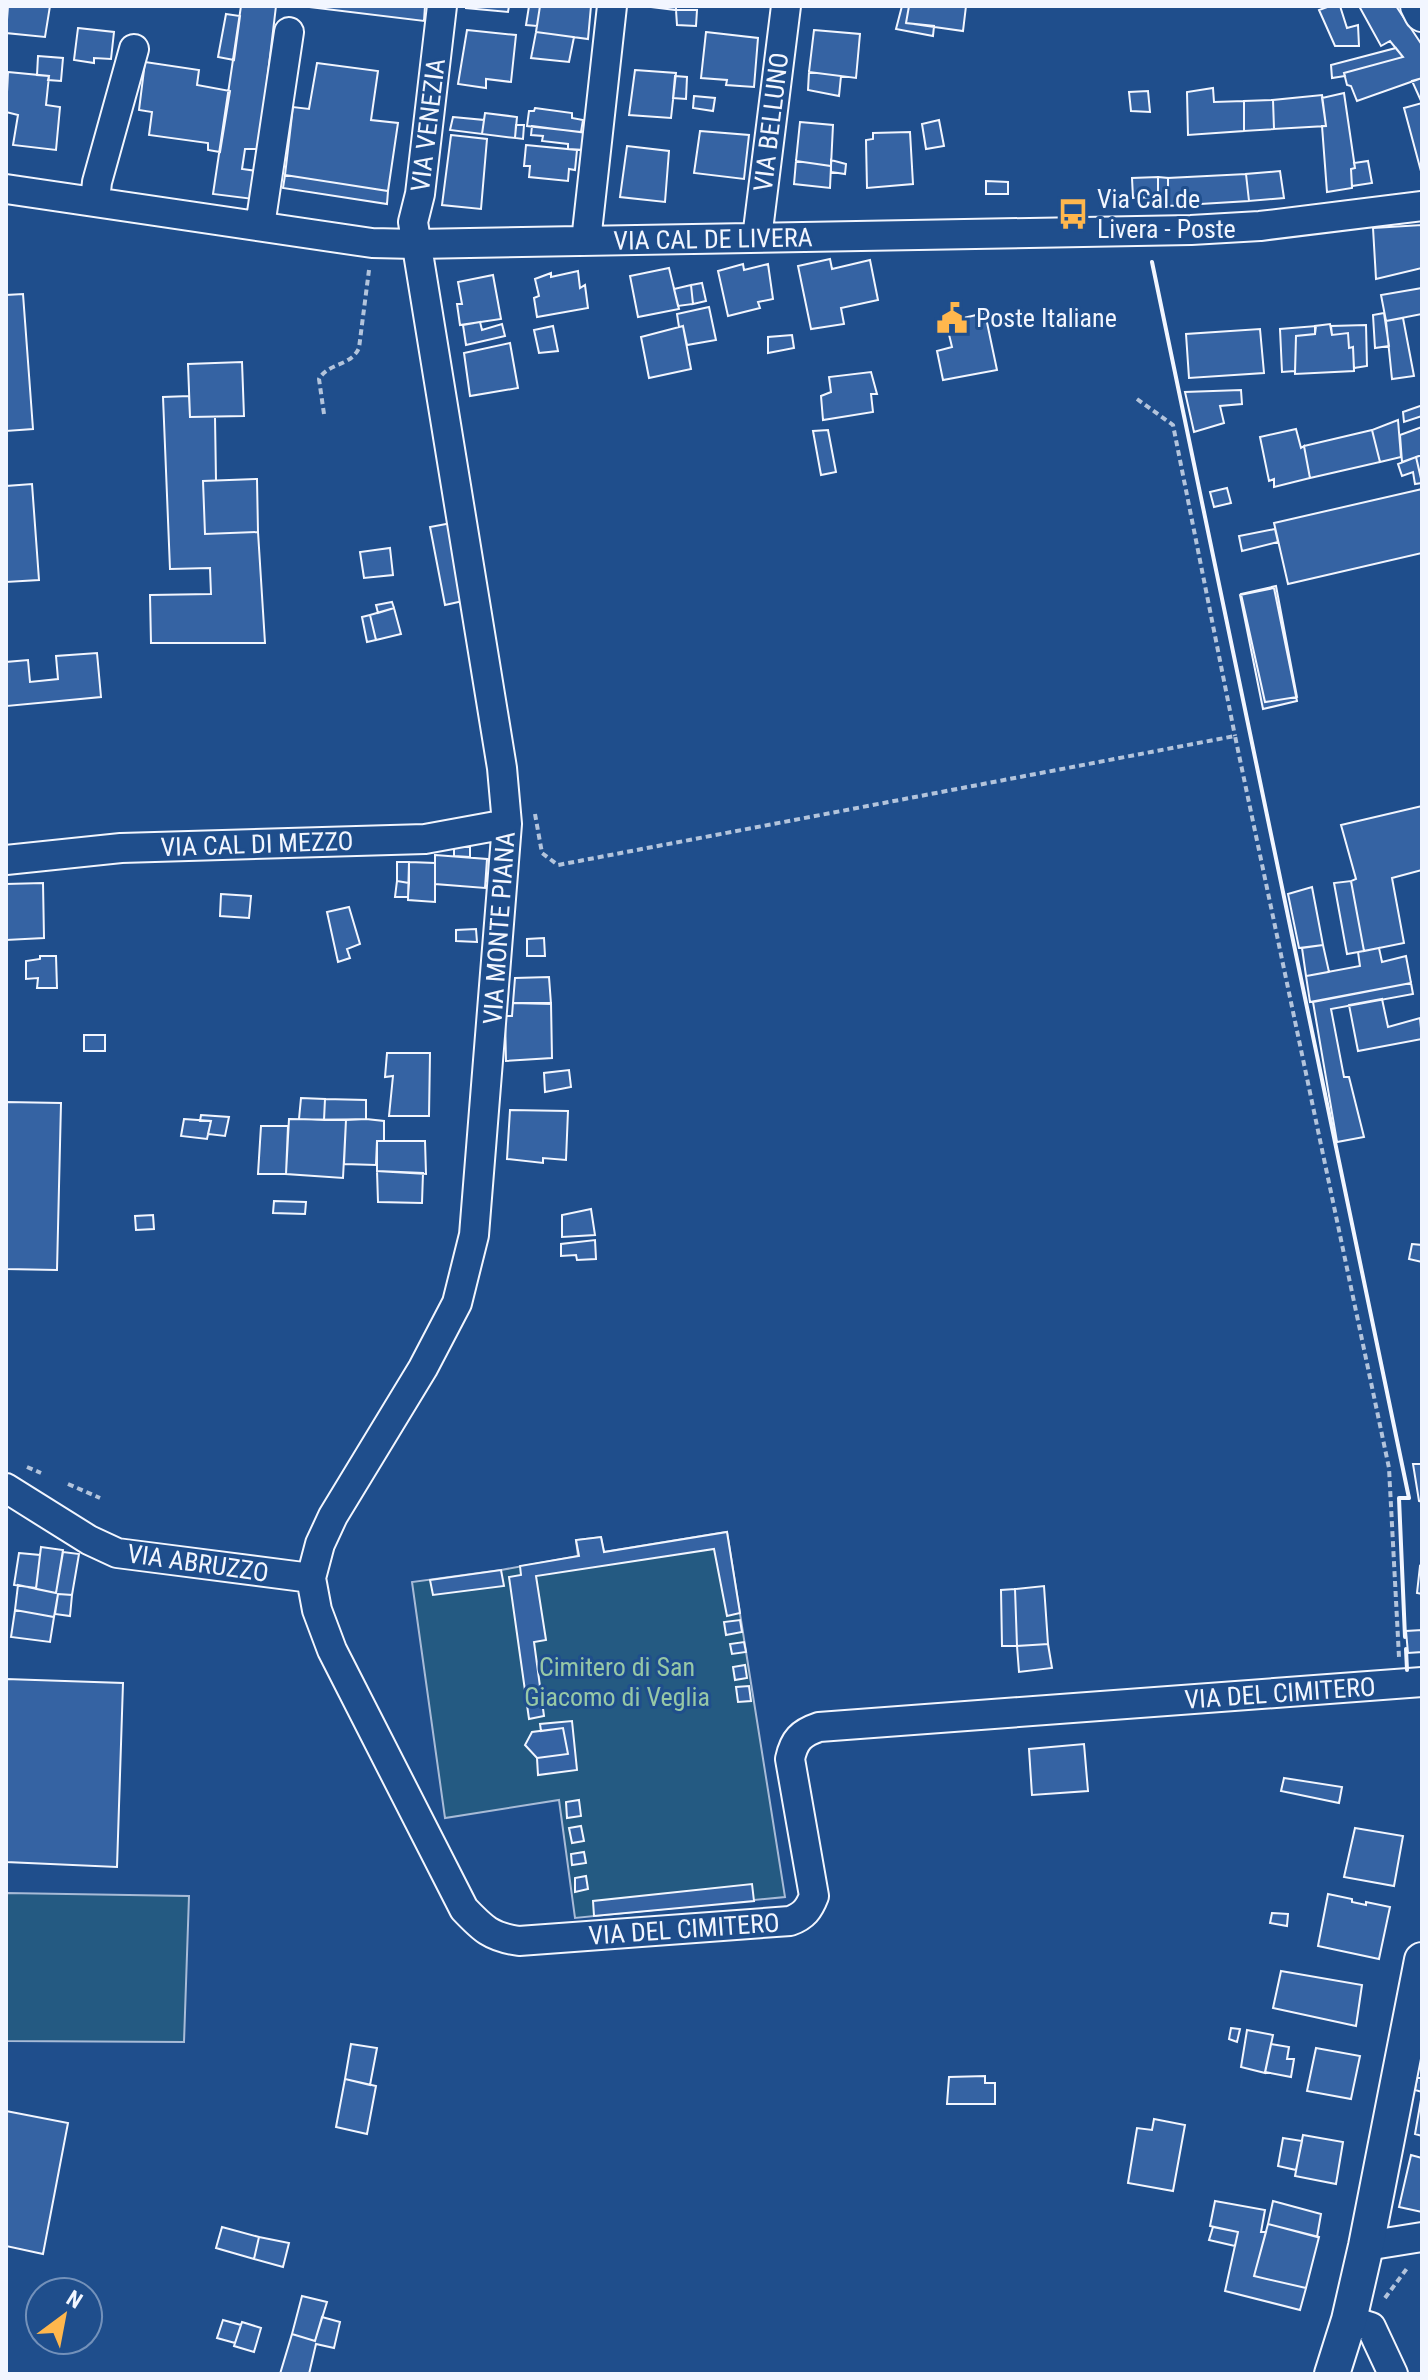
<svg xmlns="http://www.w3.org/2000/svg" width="1428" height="2380" font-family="'Roboto Condensed',sans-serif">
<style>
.green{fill:#245a82;stroke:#a8bbd7;stroke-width:2}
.building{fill:#3563a3;stroke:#f2f6ff;stroke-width:2}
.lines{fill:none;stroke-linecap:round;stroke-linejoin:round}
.minor-casing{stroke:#f2f6ff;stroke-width:32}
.major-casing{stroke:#f2f6ff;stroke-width:38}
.path{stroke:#b3c4dc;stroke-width:4;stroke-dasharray:6 4;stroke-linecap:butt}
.minor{stroke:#1f4e8c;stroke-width:28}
.major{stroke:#1f4e8c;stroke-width:34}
.wall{stroke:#f2f6ff;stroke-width:4}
.labels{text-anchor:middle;stroke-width:6;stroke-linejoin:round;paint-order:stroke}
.street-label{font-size:26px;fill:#f2f6ff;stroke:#1f4e8c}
.poi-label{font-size:26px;fill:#f2f6ff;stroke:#1f4e8c;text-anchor:start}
.park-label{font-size:26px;fill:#97c8a6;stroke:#1f4e8c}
</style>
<rect width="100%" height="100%" fill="#1f4e8c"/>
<!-- green -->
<path class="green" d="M727 1532 785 1897 575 1918 559 1800 445 1818 412 1582 501 1570 578 1556 576 1540 601 1537 604 1552Z
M6 1893 189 1896 184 2042 6 2041Z"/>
<!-- building -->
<path class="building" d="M8 6H50L45 37 6 33Z
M241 6H276L259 149H245L242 169 257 171 253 199 213 194Z
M301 6H425L424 21Z
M466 6H509L508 12 466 8Z
M529 6H540L537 26 526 25Z
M540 6H591L588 39 536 32Z
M643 6H676V10Z
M902 6H909L906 23 934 26 933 36 896 29Z
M909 6H966L963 31 906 23Z
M1330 6H1340L1347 28 1358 25 1359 46H1335L1319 10Z
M1359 6H1396L1422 45V78L1357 101 1351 86 1347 85 1344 73 1403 57 1390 41 1381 46Z
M676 10H697L696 26 677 25Z
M226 14 240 16 234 60 218 57Z
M78 28 114 32 111 59 94 58V63L74 60Z
M467 30 516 35 511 82 486 79V88L458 84Z
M814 30 860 34 856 78 809 72Z
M536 32 574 37 569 62 531 58Z
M706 32 758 38 754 87 726 85 727 80 701 78Z
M1396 48 1403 57 1344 73 1345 76 1332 78 1331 65Z
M38 56 63 58 61 81 48 80 49 76 37 75Z
M145 62 199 70 197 85 230 91 220 152 208 150V143L149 135 152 112 139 110Z
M317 63 378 71 371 120 398 123 388 191 285 175 293 107 309 109Z
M635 70 676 73 671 118 629 115Z
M8 72 49 76 46 105 60 107 56 150 13 145 18 115 6 112Z
M809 72 841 76 839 96 808 90Z
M675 76 687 77 686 99 673 98Z
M1422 78V103L1412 81Z
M1213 88 1214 102 1244 101V131L1188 135 1187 92Z
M1148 91 1150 112 1131 111 1129 92Z
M1344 93 1355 168 1351 169 1352 188 1327 192 1322 126H1326L1322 98Z
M1322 95 1326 126 1274 129 1273 100Z
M694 96 715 98 713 111 693 108Z
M1273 100 1274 129 1244 131V101Z
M1422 103V175L1404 108Z
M535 108 572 113V118L583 120 581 132 527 126 529 111H534Z
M485 113 517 117 515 138 482 134Z
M453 117 484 120 482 134 450 130Z
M939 120 944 146 926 149 922 124Z
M800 122 833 125 831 166 796 161Z
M516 125H524L523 139 515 138Z
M532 126 587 133 585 150 568 149V144L542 141 543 136 531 135Z
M700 131 749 135 744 179 694 173Z
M910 132 913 184 867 188 866 140 873 139V133Z
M451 135 487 139 481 209 442 205Z
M526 145 577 150 575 170 569 169 568 181 529 177 530 166H524Z
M627 146 669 151 665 202 620 197Z
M831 160 846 164 845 174 831 172Z
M796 161 831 166 830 188 794 184Z
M1368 161 1372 183 1352 186 1351 169 1355 168 1354 163Z
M1280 171 1284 198 1249 201 1246 174Z
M1246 174 1249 201 1168 206V178Z
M285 175 388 191 387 204 283 188Z
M1158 177V197L1133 198 1132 178Z
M1158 177 1168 178V197H1158Z
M986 181 1008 182V194H986Z
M1422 225V268L1376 279 1373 228Z
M830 259 832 269 870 260 878 300 841 308 844 324 811 329 798 266Z
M743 264 744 270 768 264 773 299 758 302 760 308 728 316 718 271Z
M669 268 679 309 638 317 630 276Z
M578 271 580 288 585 285 588 308 537 317 534 298 539 296 535 279 551 273V277Z
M493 275 501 319 460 325 457 304H462L458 282Z
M702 283 706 301 693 304 691 285Z
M691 285 693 304 678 306 674 289Z
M1422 288V314L1386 321 1381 295Z
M23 294 33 429 6 431V295Z
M709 307 716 340 687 345 683 326 679 327 677 314Z
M985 313 997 370 943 380 937 351 952 347 946 322Z
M1384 313 1389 346 1375 348 1373 315Z
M1403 318 1414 376 1392 379 1386 321Z
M480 322 482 330 502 324 505 336 466 345 463 325Z
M1330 324 1332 335 1348 333 1349 348 1353 347 1354 371 1295 374 1296 336 1315 334V326Z
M1366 325 1367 366 1354 368 1353 347 1349 348 1348 333 1332 335 1331 326Z
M553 326 558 351 539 353 534 330Z
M683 326 691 369 649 378 641 337Z
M1316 326 1315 334 1296 336 1295 371 1282 372 1280 329Z
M1260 329 1264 373 1189 378 1186 334Z
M792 335 794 348 768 353V337Z
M510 343 518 388 470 396 464 353Z
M242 362 244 416 190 417 188 364Z
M871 372 877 394H871L873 412 823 420 821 396 831 392 829 377Z
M1241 390 1242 404 1220 406 1224 423 1194 432 1185 392Z
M189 396 190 417H215L216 481H203L205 534 258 532 265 643H151L150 595 211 594 210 568 170 569 163 397Z
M1420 406H1422V416L1404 422 1403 412Z
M1398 420 1401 457 1380 462 1372 430Z
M1422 427V455L1402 462 1400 435Z
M1296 429 1301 448 1304 446 1310 478 1274 487V479L1269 481 1260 437Z
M828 430 836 472 821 475 813 431Z
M1372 430 1380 462 1310 478 1304 446Z
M1422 455V482L1416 457Z
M1416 457 1422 483 1415 484 1413 472 1402 476 1398 464Z
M257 479 258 532 205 534 203 481Z
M32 484 39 580 6 582V486Z
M1227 488 1231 503 1214 507 1210 492Z
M1422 489V553L1288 584 1274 523Z
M457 522 472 599 445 605 430 527Z
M1275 529 1278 542 1242 551 1239 536Z
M390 548 393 575 364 578 360 552Z
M1276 586 1297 697 1265 702 1241 594Z
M1274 588 1297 701 1263 709 1240 595Z
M392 602 394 608 378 613 376 605Z
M394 608 401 634 376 640 370 615Z
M370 615 376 640 367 642 362 617Z
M97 653 101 697 7 706 6 662 28 660 30 682 58 679 56 656Z
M1422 806V870L1392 878 1404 943 1364 951 1351 881 1356 879 1341 825Z
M454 847H470V857L454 856Z
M435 855 487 859 485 888 435 884Z
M487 859 497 860V882L486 881Z
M397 862H409V883L397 881Z
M409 862 435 863V902L408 900Z
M397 881 409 883 408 897H395Z
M1351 881 1364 951 1347 954 1334 883Z
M43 883 44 938 6 940V884Z
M1312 887 1323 945 1299 948 1288 894Z
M221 894 251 896 249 918 220 916Z
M349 907 360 944 347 949 350 958 338 962 327 912Z
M476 929 477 942 456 941V930Z
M544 938 545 956H527V939Z
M1323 945 1329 972 1306 976 1302 948Z
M1379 948 1382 962 1406 956 1411 983 1310 1002 1306 976 1360 966 1358 952Z
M40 956H56L57 988H37L38 978 26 979V961L40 959Z
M549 977 551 1004 513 1003 515 978Z
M1411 983 1413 994 1331 1009 1344 1077H1349L1364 1137 1337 1142 1313 1002Z
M1382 999 1388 1027 1420 1018 1422 1039 1358 1051 1349 1005Z
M513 1003H551L552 1058 506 1061 505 1016H512Z
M84 1035H105V1051H84Z
M387 1053H430L429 1116H389L393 1076 385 1077Z
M569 1070 571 1087 545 1092 544 1073Z
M301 1098 325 1099 324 1120 299 1119Z
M325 1099 366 1100V1119L324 1120Z
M6 1102 61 1103 57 1270 6 1269Z
M510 1110 568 1111 566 1160 543 1158V1163L507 1159Z
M201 1115 229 1117 225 1136 208 1134 211 1121H200Z
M184 1119 211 1121 207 1139 181 1136Z
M289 1119 346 1120 343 1178 286 1174Z
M366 1119 384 1121V1141H377L376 1165 344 1164 346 1120Z
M261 1126H288L286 1174H258Z
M377 1141H425L426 1174 377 1171Z
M377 1171 423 1173 422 1203 378 1202Z
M274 1201 306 1202 305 1214 273 1213Z
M591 1209 595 1235 562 1237V1215Z
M153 1215 154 1229 136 1230 135 1216Z
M595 1240 596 1259 577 1260 576 1255 561 1256V1244Z
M1412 1244 1422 1245V1262L1409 1259Z
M1413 1464H1422V1502L1419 1501Z
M727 1532 740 1613 727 1616 714 1549 536 1576 546 1640 534 1642 544 1716 529 1719 509 1577 521 1575 520 1566 579 1556 576 1540 601 1537 604 1552Z
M41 1547 63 1550 56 1593 36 1589Z
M63 1552 79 1554 72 1595 58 1594 54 1617 15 1610 18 1585 56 1593Z
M19 1553 40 1555 36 1588 14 1585Z
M1420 1566 1422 1567V1594L1417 1593Z
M501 1570 504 1586 433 1595 430 1580Z
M1044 1586 1048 1644 1017 1646 1015 1589Z
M1015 1589 1017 1646H1002L1001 1590Z
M58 1594 72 1595 70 1616 55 1614Z
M15 1610 54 1617 50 1642 11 1637Z
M740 1620 742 1632 726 1635 724 1622Z
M1422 1630V1652L1408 1653 1406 1631Z
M744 1642 746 1652 732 1654 730 1644Z
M1048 1644 1052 1668 1019 1672 1017 1646Z
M745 1665 747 1678 735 1680 733 1667Z
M6 1679 123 1683 117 1867 6 1862Z
M749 1686 751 1701 738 1702 736 1687Z
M572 1721 577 1770 538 1775 537 1758 568 1754 563 1728 541 1731 540 1724Z
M563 1728 568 1754 537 1758 525 1745 532 1732Z
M1084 1744 1088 1791 1032 1795 1029 1749Z
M1284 1778 1342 1787 1339 1803 1281 1791Z
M579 1800 581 1816 567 1818 566 1802Z
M581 1826 584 1841 572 1843 569 1828Z
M1355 1828 1403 1836 1394 1886 1344 1877Z
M584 1852 586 1863 572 1865 571 1854Z
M586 1876 588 1889 575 1892V1878Z
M752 1884 754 1901 594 1916 593 1901Z
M1328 1894 1352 1899V1902L1366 1905V1902L1390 1907 1379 1959 1318 1946Z
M1272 1913 1288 1914 1287 1926 1270 1923Z
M1281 1971 1362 1985 1356 2026 1273 2008Z
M1231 2028 1240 2029 1237 2042 1229 2039Z
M1247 2030 1273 2035 1265 2073 1241 2067Z
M351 2044 377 2048 370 2085 345 2079Z
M1271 2044 1289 2047 1287 2059H1294L1291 2077 1265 2072Z
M1316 2048 1360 2056 1351 2099 1307 2091Z
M985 2076V2083H995V2104H947L949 2077Z
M1417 2078H1422V2092L1415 2090Z
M345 2079 376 2086 367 2134 336 2127Z
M1422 2094V2136L1415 2134Z
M6 2111 68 2123 43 2254 6 2246Z
M1154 2119 1185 2125 1173 2191 1128 2183 1137 2128 1152 2130Z
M1303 2135 1343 2142 1336 2184 1295 2176Z
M1283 2138 1302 2141 1296 2170 1278 2166Z
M1411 2155 1422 2158V2212L1399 2207Z
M1215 2201 1265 2210 1261 2232H1266L1254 2276 1306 2288 1300 2310 1225 2291 1238 2232 1210 2226Z
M1273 2201 1321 2214 1317 2237 1268 2224Z
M1268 2224 1319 2237 1306 2288 1254 2276Z
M222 2227 259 2237 254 2259 216 2248Z
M1213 2227 1238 2232 1235 2246 1209 2240Z
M259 2237 289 2243 283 2267 254 2259Z
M302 2296 327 2302 315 2341 292 2334Z
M322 2317 340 2322 334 2348 316 2344 309 2374H280L292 2334 315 2341Z
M223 2320 241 2325 235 2343 217 2338Z
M242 2322 261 2328 254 2352 234 2346Z"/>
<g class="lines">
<defs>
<path id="minor" d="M442 6 420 194 413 222 502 768 507 824 474 1235 457 1303 423 1368 333 1516 320 1544 311 1578 317 1610 332 1650 464 1909C483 1929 491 1937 519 1941L790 1921C804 1916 809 1909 814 1896L790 1759C794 1740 801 1733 819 1727L1422 1682
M6 189 372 243 416 244 1191 230 1260 226 1422 206
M95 201 97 182 134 49
M260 226 289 32
M757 238 786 6
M586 241 612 6
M6 860 121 848 425 839 507 824
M6 1488 89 1540 117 1553 311 1578
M1366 2246 1422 2237
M1349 2320 1371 2327 1393 2374"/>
<path id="major" d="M1418 6 1422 14
M1332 2374 1349 2320 1366 2246 1422 1960"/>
</defs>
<!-- minor casing -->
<use href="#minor" class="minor-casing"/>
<!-- major casing -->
<use href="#major" class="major-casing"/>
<!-- path -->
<path class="path" d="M1137 399 1173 425 1235 736
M324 414 319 379C329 362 350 367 359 348L369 270
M535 814 542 853 558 865 1235 736 1389 1468 1399 1657
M27 1467 41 1473
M68 1484 100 1498
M1385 2298 1408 2267"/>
<!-- minor -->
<use href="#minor" class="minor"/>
<!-- major -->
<use href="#major" class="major"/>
<!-- wall -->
<path class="wall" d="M1152 262 1409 1498H1399L1405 1637
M1406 1649 1407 1670"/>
</g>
<!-- icons -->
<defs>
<symbol id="bus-bare" viewBox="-9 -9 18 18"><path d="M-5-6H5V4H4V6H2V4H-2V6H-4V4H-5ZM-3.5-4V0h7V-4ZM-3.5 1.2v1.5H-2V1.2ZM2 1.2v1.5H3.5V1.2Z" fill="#ffb74d" stroke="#1f4e8c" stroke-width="2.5" paint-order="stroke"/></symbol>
<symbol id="civic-bare" viewBox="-9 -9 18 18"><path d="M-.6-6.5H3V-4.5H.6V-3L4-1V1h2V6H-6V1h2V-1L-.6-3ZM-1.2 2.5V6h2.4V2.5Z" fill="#ffb74d" stroke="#1f4e8c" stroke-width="2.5" paint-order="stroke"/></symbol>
</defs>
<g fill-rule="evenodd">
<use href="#bus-bare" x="1051" y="192" width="44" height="44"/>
<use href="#civic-bare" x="930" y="296" width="44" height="44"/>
</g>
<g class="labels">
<!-- street labels -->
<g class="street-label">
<text transform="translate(771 122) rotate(-83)" y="9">VIA BELLUNO</text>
<text transform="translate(428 125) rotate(-83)" y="9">VIA VENEZIA</text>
<text transform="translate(713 239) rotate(-1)" y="9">VIA CAL DE LIVERA</text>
<text transform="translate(257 844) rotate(-2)" y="9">VIA CAL DI MEZZO</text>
<text transform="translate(499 928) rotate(-86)" y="9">VIA MONTE PIANA</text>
<text transform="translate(198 1563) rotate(8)" y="9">VIA ABRUZZO</text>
<text transform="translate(1280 1693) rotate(-4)" y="9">VIA DEL CIMITERO</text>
<text transform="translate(684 1929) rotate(-4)" y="9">VIA DEL CIMITERO</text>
</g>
<!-- poi labels -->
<g class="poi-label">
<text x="1097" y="208">Via Cal de<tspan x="1097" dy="30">Livera - Poste</tspan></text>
<text x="976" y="327">Poste Italiane</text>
</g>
<!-- park labels -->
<g class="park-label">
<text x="617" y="1676">Cimitero di San<tspan x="617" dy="30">Giacomo di Veglia</tspan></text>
</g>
</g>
<!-- border -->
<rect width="1428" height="2380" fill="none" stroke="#f2f6ff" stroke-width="16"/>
<!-- north arrow -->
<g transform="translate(64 2316) rotate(32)"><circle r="38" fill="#1f4e8c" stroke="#7391ba" stroke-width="2"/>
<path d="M0-6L14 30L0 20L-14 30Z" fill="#ffb74d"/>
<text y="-12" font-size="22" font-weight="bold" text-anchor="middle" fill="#f2f6ff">N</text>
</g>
</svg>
